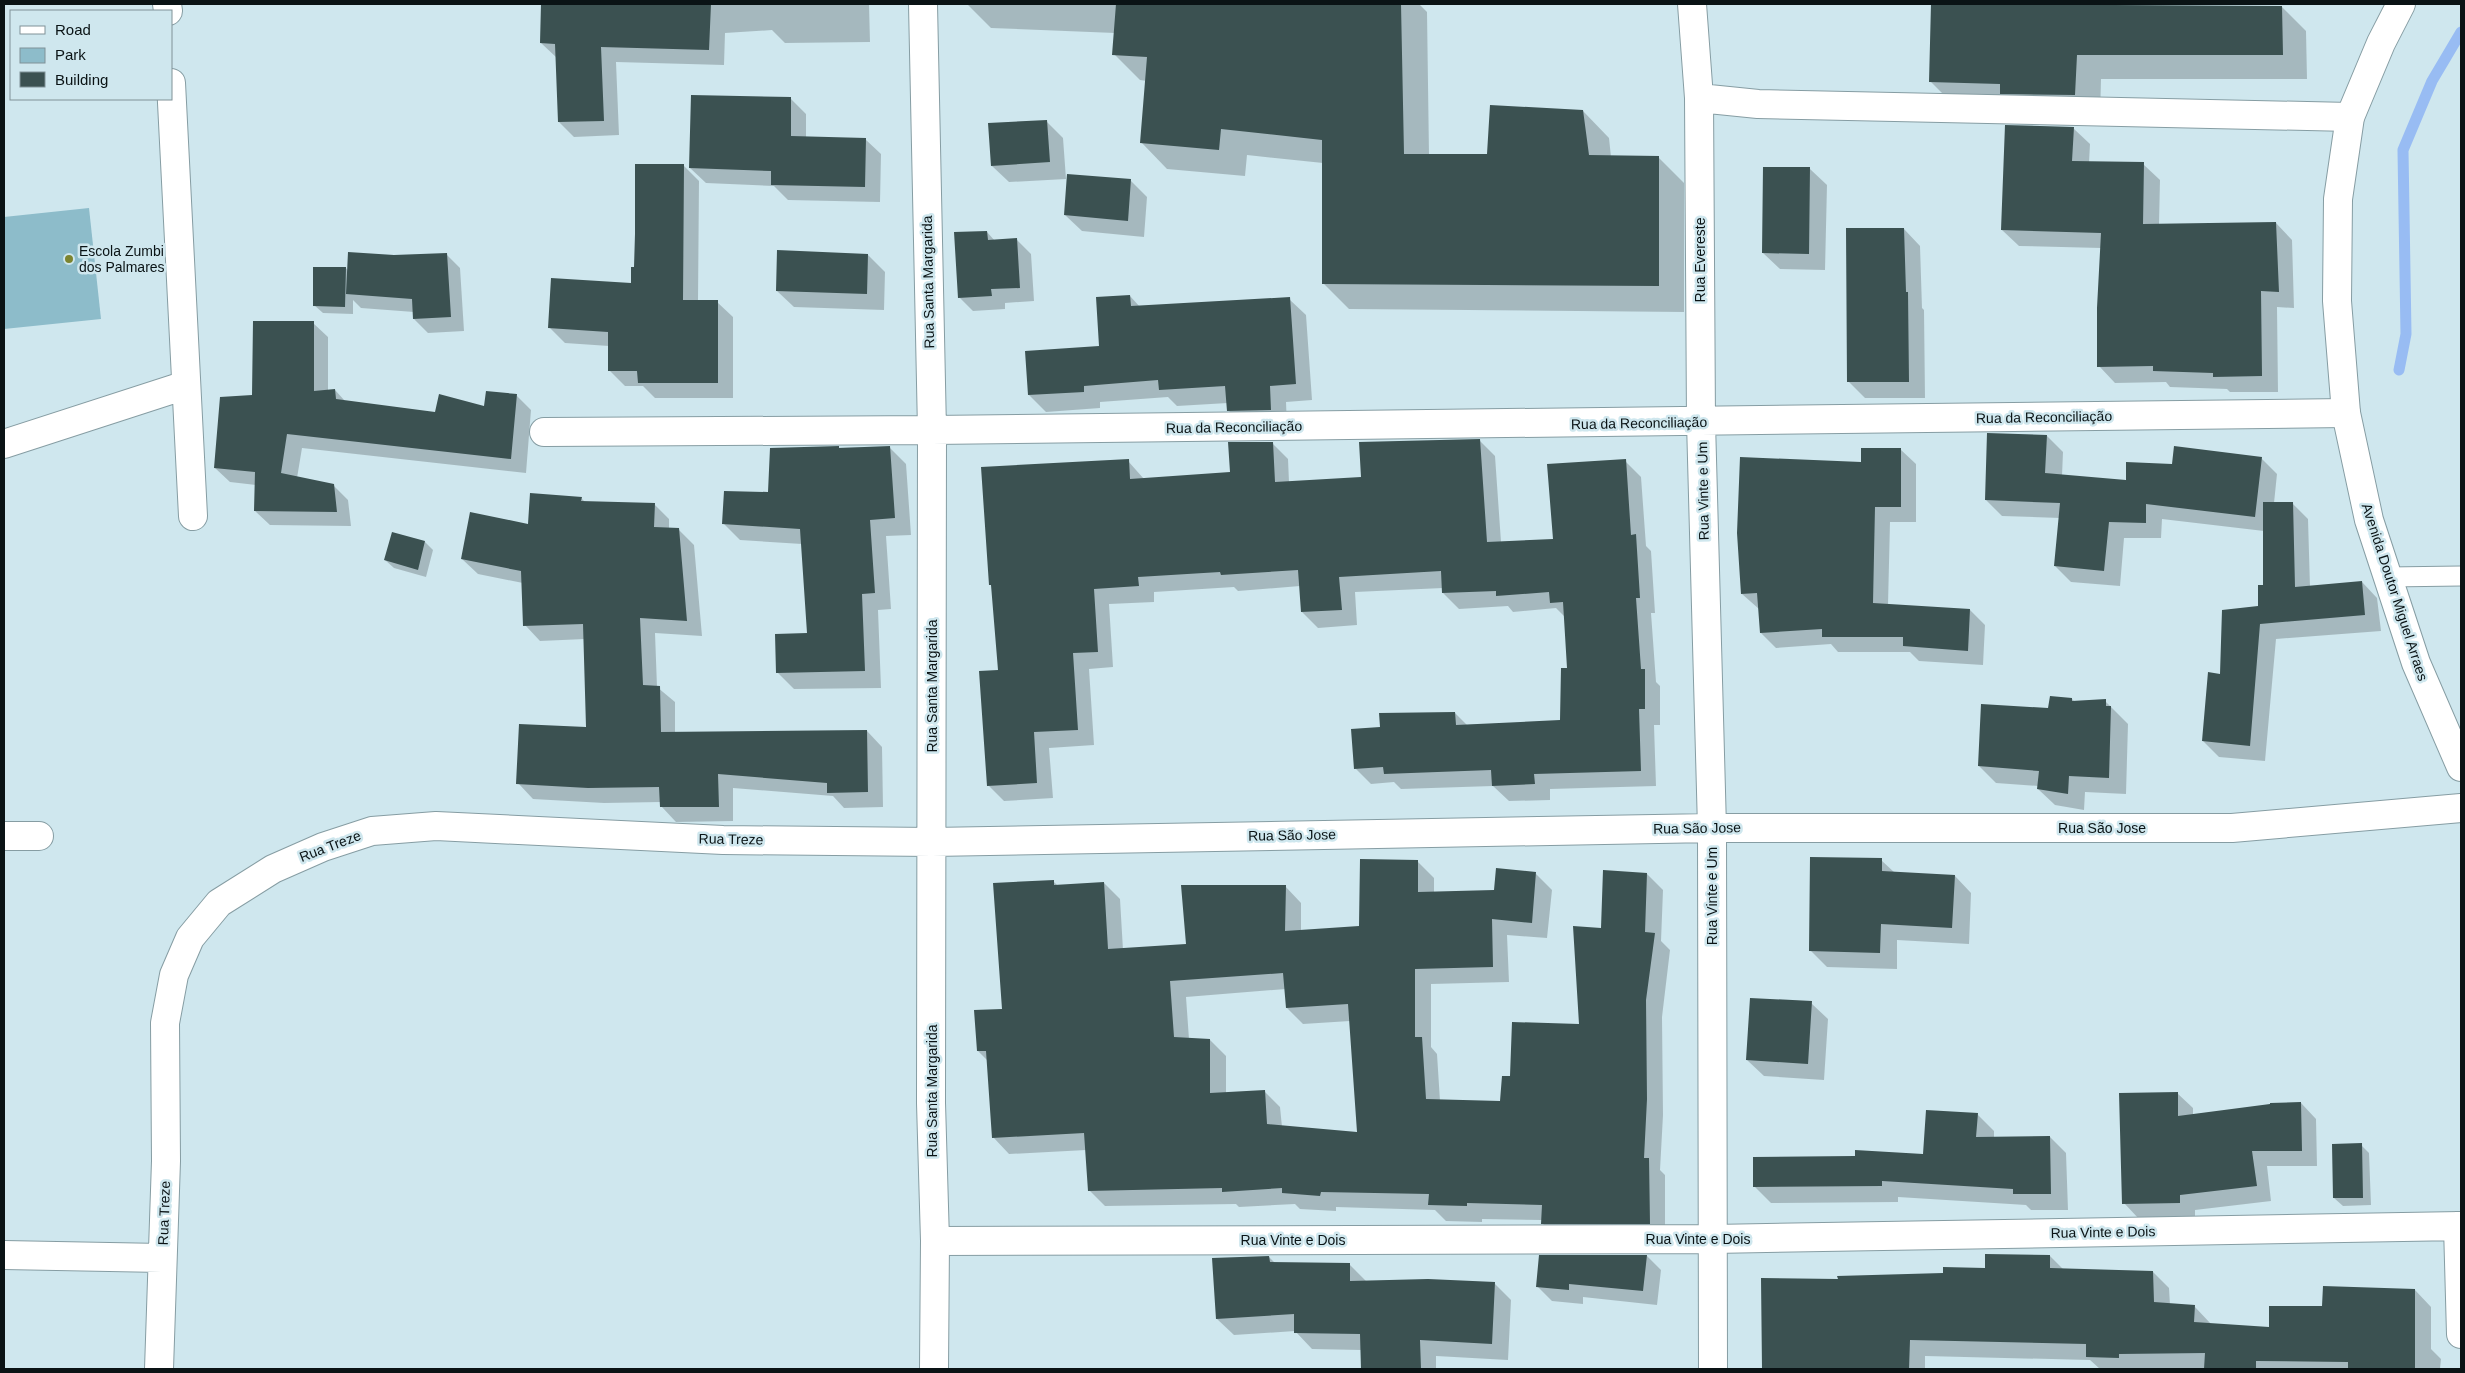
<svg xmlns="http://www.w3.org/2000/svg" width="2465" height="1373" font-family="Helvetica,sans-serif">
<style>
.green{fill:#8dbcca}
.shadow{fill:#0003;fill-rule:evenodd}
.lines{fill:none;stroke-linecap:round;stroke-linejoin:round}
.stream{stroke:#98bcf3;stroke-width:11}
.building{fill:#3b5151;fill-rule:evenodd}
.service-casing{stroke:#869da3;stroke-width:21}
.minor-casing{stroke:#869da3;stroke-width:30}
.secondary-casing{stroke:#869da3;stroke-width:30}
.service{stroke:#fff;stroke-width:19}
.minor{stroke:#fff;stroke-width:28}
.secondary{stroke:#fff;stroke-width:28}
.poi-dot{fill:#7c8430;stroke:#cfe7ee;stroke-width:2}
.labels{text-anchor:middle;stroke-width:5;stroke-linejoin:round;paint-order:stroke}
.poi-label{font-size:14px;fill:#0a1315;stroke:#cfe7ee;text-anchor:start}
.street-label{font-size:14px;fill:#0a1315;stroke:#cfe7ee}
</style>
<rect width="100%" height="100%" fill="#cfe7ee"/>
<!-- green -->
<path class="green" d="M89 208 101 319 4 329V217Z"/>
<!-- shadow -->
<path class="shadow" d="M543 4H869L870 42 785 43 772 30 725 33 724 65 616 62 619 135 574 137 559 122 557 58 541 43Z
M967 4H1419L1427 12 1429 155H1488L1583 111 1609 138 1611 157H1658L1684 183V312L1349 309 1323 283V163L1247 155 1245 176 1167 169 1141 142 1147 81 1140 80 1114 54 1115 33 991 28Z
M1932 4 2282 7 2306 31 2307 79H2101L2100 119 1955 106 1930 81Z
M791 99 806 114V137L865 139 881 154 880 202 788 200 774 186 706 183 690 168Z
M1046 121 1063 138 1066 179 1009 182 992 166Z
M2073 128 2090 144 2089 163 2143 164 2160 180 2159 225 2276 223 2292 240 2294 308 2277 307 2278 392H2230L2227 389 2170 387 2166 382 2115 383 2099 366 2101 248 2019 246 2002 230Z
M683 165 699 181 698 302H717L733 317V398H655L643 386H625L609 370V346L565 343 550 328 632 284 635 268Z
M1810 169 1827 185 1825 270 1780 269 1763 253Z
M1130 180 1147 197 1144 237 1082 231 1065 215Z
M1904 229 1920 246 1922 308 1924 310 1925 398H1865L1848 381Z
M987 232 995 241 1017 240 1031 254 1034 301 1005 303V309L973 311 959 297Z
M446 254 460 268 464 331 428 333 414 319V312L361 308 353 300V314L323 313 314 305 346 268 348 271Z
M868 255 885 272 884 310 794 307 777 291Z
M1130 296 1140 307 1289 299 1306 315 1312 400 1286 402 1287 426 1245 427 1228 410V403L1177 406 1168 397 1100 402V408L1046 412 1029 395 1027 352 1101 347Z
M313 323 328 337V391L335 390 345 401 436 413 485 408 487 393 517 396 531 410 526 473 302 448 297 478 333 485 348 500 351 526 270 525 255 511 256 485 230 482 215 468 254 396Z
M2047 436 2063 452 2062 476 2127 482 2173 465 2261 458 2277 474 2274 503H2292L2308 519 2310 587 2362 582 2377 598 2381 631 2276 639 2265 761 2219 757 2203 741 2222 675 2260 608 2265 586 2264 531 2162 519 2161 538H2124L2120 586 2071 582 2055 566 2060 518 2002 516 1986 500Z
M1479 440 1495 456 1501 542 1554 540 1625 461 1641 477 1646 546 1651 551 1655 613H1651L1656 682 1660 686V725H1654L1656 786 1550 789V800L1509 801 1493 786 1401 789 1394 782 1371 784 1355 768 1382 728 1455 713 1467 725 1561 721 1568 670 1565 617 1556 608 1513 612 1508 606 1459 609 1443 593V588L1355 592 1357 625 1318 628 1302 612 1300 586 1238 591 1234 587 1154 592V602L1109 604 1113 667 1089 669 1094 745 1049 748 1053 798 1004 801 988 785 999 671 993 587 990 584 1128 461 1144 479 1231 474 1272 443 1288 459 1289 482 1362 478Z
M889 447 906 464 911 535 886 536 891 609 878 610 881 688 794 689 777 672 808 635 802 544 740 540 724 524 769 493 771 449Z
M1900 449 1916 464V522H1890L1888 605 1970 610 1985 625 1983 665 1919 661 1910 652H1838L1831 644 1776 648 1761 633 1759 609 1742 594 1862 464Z
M581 498 585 502 654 504 669 519V529L679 530 694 545 702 636 655 633 657 687 675 702V733L867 731 882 747 883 807 844 808 833 796 733 788V821L676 822 661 806V802L604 803 533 799 518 783 587 728 585 639 540 641 525 625 523 583 478 574 462 559Z
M393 534 425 542 433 550 426 577 394 568 385 560Z
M2072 699 2075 702 2105 701 2128 724 2126 794 2085 792 2084 810 2055 805 2038 789 2039 786 1996 783 1979 766 2049 709Z
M1881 860 1895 873 1955 876 1971 893 1969 944 1897 940V969L1827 967 1810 950Z
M1418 862 1434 878V893L1495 891 1536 874 1552 890 1547 938 1507 935 1509 982 1431 984V1047L1437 1054 1440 1101 1501 1102 1511 1078 1580 1026 1602 930 1647 874 1663 890 1661 941 1670 950 1662 1017 1663 1115 1660 1170 1665 1175V1239H1558L1542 1223V1220L1482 1219V1222L1446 1221 1435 1210 1336 1207V1211L1300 1209 1295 1204 1239 1207 1236 1204 1105 1206 1089 1190 1086 1150 1009 1154 993 1137 988 1061 978 1051 1003 1010 1053 881 1058 886 1104 883 1120 899 1123 950 1187 945 1285 886 1301 903V931L1361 928ZM1286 989 1287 1008 1303 1024 1350 1021 1359 1133 1282 1127 1280 1107 1264 1091 1226 1093V1056L1210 1040 1189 1039 1186 997Z
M1811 1003 1828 1019 1824 1080 1764 1076 1747 1060Z
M2177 1093 2193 1108V1116L2301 1103 2316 1119 2317 1166H2267L2271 1201 2195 1210V1218L2139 1219 2124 1203Z
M1977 1114 1994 1131V1138L2050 1137 2066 1153 2068 1210H2031L2026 1205 1898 1197V1202L1771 1203 1755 1187 1924 1155Z
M2361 1145 2369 1153 2371 1205 2343 1206 2334 1198Z
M1647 1256 1661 1270 1657 1305 1583 1297V1304L1552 1301 1538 1287Z
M2050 1256 2064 1270 2153 1272 2169 1288 2170 1305 2195 1307 2211 1324 2270 1328 2323 1307 2415 1290 2431 1307V1349L2441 1359 2440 1369H2100L2090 1360 1925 1356V1369H1763L1762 1280H1839L1944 1274 1986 1269Z
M1269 1257 1275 1263 1349 1264 1366 1281 1494 1283 1511 1300 1508 1360 1436 1356V1369H1362L1361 1350 1312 1349 1295 1331 1234 1335 1217 1319Z
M1523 1368 1549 1369H1523Z"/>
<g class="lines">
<!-- stream -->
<path class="stream" d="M2399 370 2406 334 2403 150 2432 81 2461 32"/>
</g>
<!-- building -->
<path class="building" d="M541 4H711L709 50 601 47 604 121 558 122 555 44 540 43Z
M1116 4H1401L1404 154H1487L1490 105 1583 110 1589 155 1659 156V286L1322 284V140L1221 129 1219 150 1140 143 1147 57 1112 55Z
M1931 4 2282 6 2283 55H2077L2075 95 2000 94V84L1929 82Z
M691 95 791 97V136L866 138 865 187 771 185V171L689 168Z
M1047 120 1050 162 991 166 988 123Z
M2005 125 2074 127 2072 161 2144 162 2143 224 2276 222 2279 292 2261 291 2262 376 2213 377V373L2153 371V366L2097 367V308L2101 233 2001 230Z
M635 164H684L683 300H718V383H638L637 371H608V332L548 328 551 278 631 283V267H634L635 234Z
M1763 167H1810L1809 254 1762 253Z
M1067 174 1131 179 1128 221 1064 215Z
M1846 228H1904L1906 292H1908L1909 382H1847Z
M987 231 988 240 1017 238 1020 288 991 289 992 296 958 298 954 232Z
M777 250 868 254 867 294 776 291Z
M348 252 394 255 447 253 451 317 413 319 412 299 346 294Z
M313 267H346L345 307 313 306Z
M1130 295 1131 306 1290 297 1296 384 1270 386 1271 410 1227 411 1225 386 1159 390 1158 380 1084 386V392L1028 395 1025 351 1099 346 1096 297Z
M253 321H314V391L335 389 336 399 435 412 439 394 484 406 486 391 517 394 511 459 287 434 281 473 334 484 337 512 254 511 255 472 214 468 220 397 252 395Z
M1987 433 2047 435 2045 473 2126 480V462L2172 464 2174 446 2262 457 2255 517 2146 504V523L2109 522 2104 571 2054 566 2060 503 1985 500Z
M1480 439 1487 542 1553 539 1547 464 1626 459 1631 535 1636 534 1640 598H1636L1641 669H1645V709H1639L1641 771 1534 774 1535 784 1492 786 1491 770 1384 774 1383 767 1354 769 1351 729 1380 727 1379 713 1455 712 1456 725 1560 720 1561 668H1567L1563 602 1550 603 1549 592 1496 596V591L1442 593 1441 571 1339 577 1342 610 1301 612 1298 570 1221 575 1220 572 1138 577 1139 586 1094 589 1098 652 1073 653 1078 730 1034 732 1037 783 987 786 979 671 998 670 991 585H989L981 467 1129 459 1130 479 1230 472 1228 442H1273L1275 482 1361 477 1359 442Z
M839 446V448L890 446 895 518 870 520 875 593 862 594 865 671 776 673 775 634 807 633 800 529 722 524 724 491 768 492 770 448Z
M1861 448H1901V507H1875L1873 603 1970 609 1968 651 1903 646V637H1822V629L1760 633 1757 593 1741 594 1737 533 1740 457 1861 462Z
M530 493 582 497 581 501 655 503 654 527 679 528 687 621 640 618 643 685 660 686 661 732 867 730 868 792 827 793V783L718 774 719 807H660L659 787 588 788 516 784 519 724 586 727 583 624 523 626 521 571 461 559 470 512 528 524Z
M2263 502H2293L2295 587 2362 581 2365 615 2260 624 2250 746 2202 741 2208 672 2220 674 2222 610 2258 606V585H2263Z
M392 532 425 541 418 570 384 560Z
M2050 696 2072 698V701L2106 699V706H2111L2109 778 2069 776 2068 794 2037 789 2039 771 1978 766 1981 704 2048 708Z
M1810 857 1882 858V871L1955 875 1952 928 1881 924 1880 953 1809 951Z
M1360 859 1418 860V892L1494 890 1496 868 1536 872 1532 923 1492 919 1493 967 1415 969V1037H1422L1426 1099 1500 1101 1502 1076H1510L1512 1022 1579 1024 1573 926 1601 928 1603 870 1647 873 1645 932 1655 933 1646 1000 1647 1099 1644 1158H1649L1650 1224H1541L1542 1205 1467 1203V1206L1428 1205 1429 1194 1321 1192 1320 1196 1282 1193V1188L1222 1192V1188L1088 1191 1084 1133 992 1138 986 1051H977L974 1010 1002 1009 993 883 1054 880V885L1104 882 1108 949 1186 944 1181 885H1286L1285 931 1359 926ZM1283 973 1286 1008 1348 1004 1357 1132 1267 1124 1265 1090 1210 1093V1039L1174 1037 1170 981Z
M1750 998 1812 1001 1808 1064 1746 1060Z
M2178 1092V1116L2270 1104V1103L2301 1102 2302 1151H2252L2257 1186 2180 1195V1203L2122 1204 2119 1093Z
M1926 1110 1978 1113 1976 1137 2050 1136 2051 1194H2013V1189L1882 1181V1186L1753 1187V1157L1855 1156V1150L1923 1154Z
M2362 1143 2363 1198H2333L2332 1144Z
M1985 1254 2050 1255V1268L2153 1271 2154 1302 2195 1305 2194 1322 2269 1327V1306H2322L2323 1286 2415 1289V1369H2348V1362L2256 1361V1369H2204L2205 1353 2119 1354V1358L2086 1357V1344L1910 1340 1909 1369H1762L1761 1278 1838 1279 1837 1276 1943 1273V1267L1985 1268Z
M1539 1255H1647L1643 1291 1569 1284V1290L1536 1287Z
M1269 1256 1270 1262 1350 1263V1281L1428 1279 1495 1282 1492 1344 1420 1340 1421 1369H1361L1360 1334 1294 1333V1314L1216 1319 1212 1258Z"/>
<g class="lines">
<defs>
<path id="service" d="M2388 577 2461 576"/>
<path id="minor" d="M167 4 168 11
M923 4 932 430 931 1103 935 1241 934 1369
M1692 4 1699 98 1701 422 1712 828 1713 1369
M171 83 193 516
M1699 98 1758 104 2350 117
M544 432 932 430 2346 413
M4 444 186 385
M4 836H39
M2458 1226 2461 1334
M935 1241 1713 1239 2461 1226
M4 1255 162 1258
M159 1369 166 1161 165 1023 174 975 190 938 219 903 273 869 323 847 372 831 436 826 723 840 932 842 1712 828H2232L2461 808"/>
<path id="secondary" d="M2401 4 2381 43 2350 117 2338 199 2337 301 2346 413 2369 520 2416 663 2461 767"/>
</defs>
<!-- service casing -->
<use href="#service" class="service-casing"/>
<!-- minor casing -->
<use href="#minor" class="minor-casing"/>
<!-- secondary casing -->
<use href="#secondary" class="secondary-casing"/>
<!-- service -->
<use href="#service" class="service"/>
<!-- minor -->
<use href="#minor" class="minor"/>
<!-- secondary -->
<use href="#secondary" class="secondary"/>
</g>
<!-- markers -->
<circle class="poi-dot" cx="69" cy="259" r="5"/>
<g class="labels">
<!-- poi labels -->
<g class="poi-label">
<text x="79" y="256">Escola Zumbi<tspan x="79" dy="16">dos Palmares</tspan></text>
</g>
<!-- street labels -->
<g class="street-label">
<text transform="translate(1700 260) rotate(-90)" y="5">Rua Evereste</text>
<text transform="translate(928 282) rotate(-91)" y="5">Rua Santa Margarida</text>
<text transform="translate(2044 417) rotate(-1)" y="5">Rua da Reconciliação</text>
<text transform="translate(1639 423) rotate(-1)" y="5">Rua da Reconciliação</text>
<text transform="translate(1234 427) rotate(-1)" y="5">Rua da Reconciliação</text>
<text transform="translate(1703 491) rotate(-91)" y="5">Rua Vinte e Um</text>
<text transform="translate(2395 592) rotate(72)" y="5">Avenida Doutor Miguel Arraes</text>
<text transform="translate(932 686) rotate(-90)" y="5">Rua Santa Margarida</text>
<text transform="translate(1697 828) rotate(-1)" y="5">Rua São Jose</text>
<text x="2102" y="833">Rua São Jose</text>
<text transform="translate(1292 835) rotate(-1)" y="5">Rua São Jose</text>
<text transform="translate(731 839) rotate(1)" y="5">Rua Treze</text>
<text transform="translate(330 846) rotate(-21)" y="5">Rua Treze</text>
<text transform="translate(1712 896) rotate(-90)" y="5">Rua Vinte e Um</text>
<text transform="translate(932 1091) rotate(-90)" y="5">Rua Santa Margarida</text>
<text transform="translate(164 1213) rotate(-88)" y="5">Rua Treze</text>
<text transform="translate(2103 1232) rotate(-1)" y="5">Rua Vinte e Dois</text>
<text x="1698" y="1244">Rua Vinte e Dois</text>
<text x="1293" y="1245">Rua Vinte e Dois</text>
</g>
</g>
<!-- border -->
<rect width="2465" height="1373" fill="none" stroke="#0a1315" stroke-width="10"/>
<!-- legend -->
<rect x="10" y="10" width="162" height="90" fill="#cfe7ee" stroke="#809297"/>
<rect x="20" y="26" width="25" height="8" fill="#ffffff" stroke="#809297"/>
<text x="55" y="35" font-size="15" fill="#0a1315">Road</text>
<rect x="20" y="48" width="25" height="15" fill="#8dbcca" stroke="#809297"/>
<text x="55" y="60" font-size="15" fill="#0a1315">Park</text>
<rect x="20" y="72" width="25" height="15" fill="#3b5151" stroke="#809297"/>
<text x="55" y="85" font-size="15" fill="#0a1315">Building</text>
</svg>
